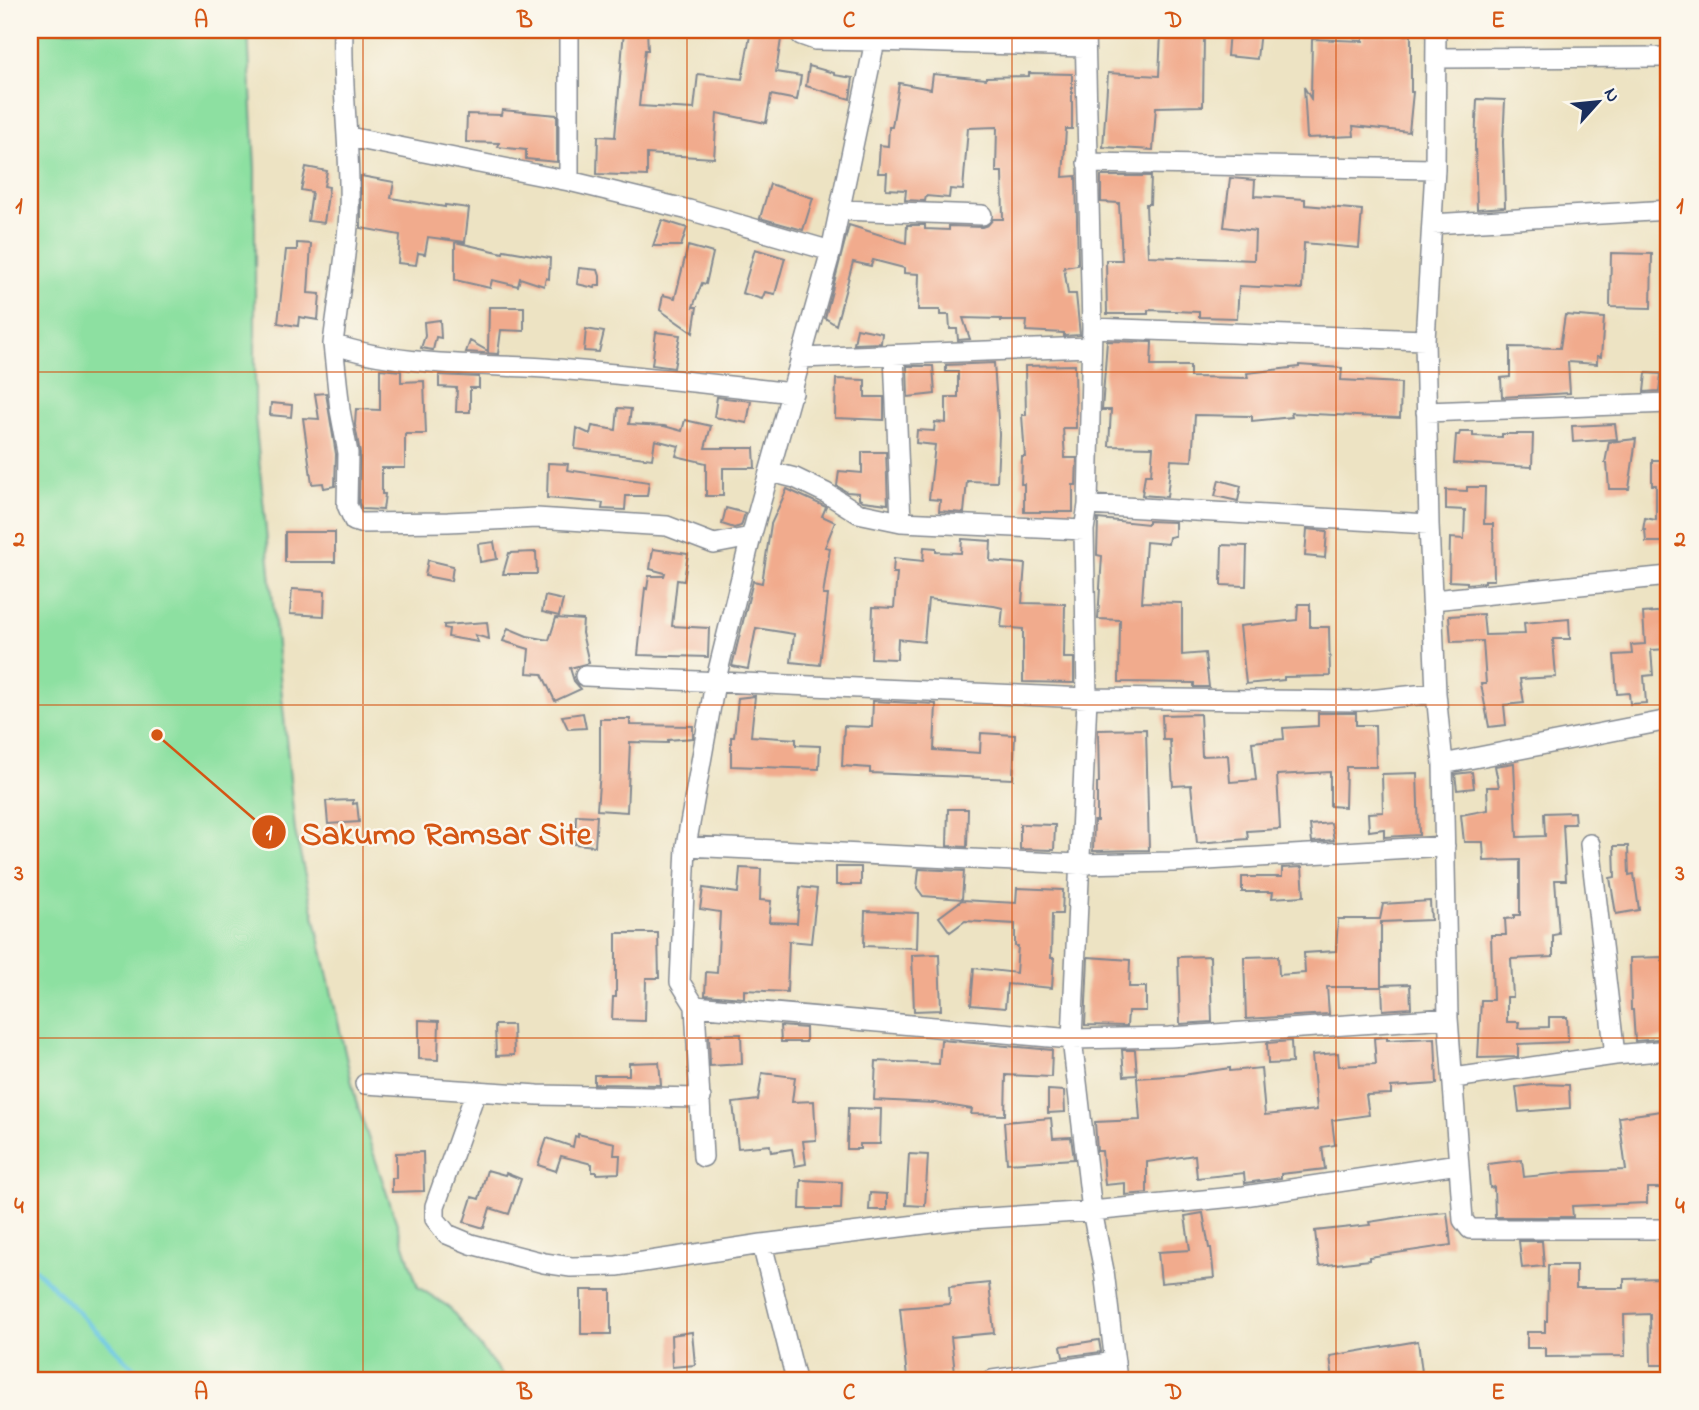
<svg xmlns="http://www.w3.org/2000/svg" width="1699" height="1410" font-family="'Indie Flower',sans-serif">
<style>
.green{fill:#8de0a1;stroke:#548880;stroke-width:2}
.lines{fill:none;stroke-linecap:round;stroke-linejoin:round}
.stream{stroke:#66c6e4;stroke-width:4.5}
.building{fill:#f1ab8d}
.minor-casing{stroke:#848990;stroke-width:22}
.minor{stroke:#fff;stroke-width:19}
.grid{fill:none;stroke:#d45514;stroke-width:2;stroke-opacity:0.55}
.leader{fill:none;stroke:#d45514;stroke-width:2.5}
.callout-dot{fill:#d45514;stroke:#fbf7ec;stroke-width:2.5}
.mark-label{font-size:21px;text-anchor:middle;font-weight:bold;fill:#fff}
.callout-label{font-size:33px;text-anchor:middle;font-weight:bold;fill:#d45514;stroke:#fbf7ec;stroke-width:5;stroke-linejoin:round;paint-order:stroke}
.neatline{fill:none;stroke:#d45514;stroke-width:2.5}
.grid-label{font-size:23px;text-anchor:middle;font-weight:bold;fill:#d45514}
</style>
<rect width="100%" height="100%" fill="#fbf7ec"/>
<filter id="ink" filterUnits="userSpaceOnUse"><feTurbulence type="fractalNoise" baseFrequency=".0143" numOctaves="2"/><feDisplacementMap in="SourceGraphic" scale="14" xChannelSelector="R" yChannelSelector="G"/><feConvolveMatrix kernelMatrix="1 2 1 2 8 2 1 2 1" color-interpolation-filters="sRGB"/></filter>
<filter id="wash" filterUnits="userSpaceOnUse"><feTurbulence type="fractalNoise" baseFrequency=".00686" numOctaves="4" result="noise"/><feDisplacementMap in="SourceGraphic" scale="28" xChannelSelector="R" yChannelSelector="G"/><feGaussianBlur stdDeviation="1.57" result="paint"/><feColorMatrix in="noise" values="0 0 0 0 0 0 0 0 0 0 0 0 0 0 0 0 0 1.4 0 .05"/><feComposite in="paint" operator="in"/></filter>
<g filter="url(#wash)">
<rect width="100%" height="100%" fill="#ede3c3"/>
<!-- green -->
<path class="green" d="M30 30H248L255 169V417L295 831 356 1101 418 1287 449 1307 506 1380H30Z"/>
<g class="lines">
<!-- stream -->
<path class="stream" d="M30 1264 146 1380"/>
</g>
<g id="blocks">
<!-- building -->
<path class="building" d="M624 30H647L648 50H645L639 106 694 109 698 74 742 79 751 30 782 33 776 72 801 76 797 100 771 95 766 123 717 113 714 158 647 154V176L597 174 598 136 615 137Z
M1229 30H1260L1257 59 1227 56Z
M1161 33 1204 36 1203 106 1156 107 1153 150 1103 147 1108 73 1159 76Z
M1363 35H1411V92H1413L1409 132 1353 126 1354 136 1307 138 1304 87 1311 99 1312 39 1363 41Z
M809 66 834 73V75L853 78 850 99 806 86Z
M1029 73 1072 74V129H1066L1063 177 1076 176 1078 265 1064 267 1068 294H1076L1080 335 1064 336V333L1026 331 1027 321H1001V319L963 318 970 339 958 340 957 329H950L949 315H940V310H918L919 274 904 273V268L873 260 871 266 853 262 836 325 825 318 849 225 906 243 907 225H925V229L949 230V226L982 227 988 225 993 219H1003L1002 172H996L997 127 968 128 963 190 950 189 949 198 926 196 925 201 905 200 906 190 886 189 887 173H878L880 145 888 146 889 127H892L899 83 931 89 933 74 986 79V77L1029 76Z
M1477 99 1505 100 1503 142 1505 207 1477 209 1475 145Z
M502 110 557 115V162L526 159V150L498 147 499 143 466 142 467 114 501 115Z
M306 167 327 171 324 186 329 187 324 223 308 221 312 192 301 190Z
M361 176 394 182 391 198 445 207V205L469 208 465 242 428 237 425 254 418 253 416 265 398 263 400 235 361 228Z
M1101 176H1151L1150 204H1146L1148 256 1254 260 1255 231 1224 227 1230 178 1255 180 1254 196 1305 199V205L1362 210 1359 248 1304 243 1302 289 1239 286 1237 318 1199 317V312L1148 310V314H1107L1106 260H1122L1119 203 1101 202Z
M770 184 813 198 803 230 760 218Z
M662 220 687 228 681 246H653Z
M455 242 503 253 504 250 550 258 549 279 546 278 544 286 520 278 518 286 492 280 490 288 455 280Z
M297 243 311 244 308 293 320 294 318 320 299 317 298 326 278 323 286 250H297Z
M688 246 713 253 706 284 702 283 693 307H697L693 333 660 310 663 295 675 298Z
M755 249 785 258 775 294 765 292 762 299 742 293Z
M1611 253 1652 254 1651 308 1610 307Z
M579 268 598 270 600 276V285H596L595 288 577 284Z
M489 307H524V331L501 330 498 354 466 352 470 341 488 351Z
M1565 315 1604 318 1601 357 1597 356V364L1568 362 1570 393 1502 397 1501 378 1510 377V347L1560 348Z
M440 320 441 338 436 337 433 350 421 348 425 336 424 322Z
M857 328 882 333 881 343 854 344Z
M586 329 604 332 599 352 584 351Z
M656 332 680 335 674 368 652 365Z
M1107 341 1152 342 1151 366H1190V377L1248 378 1247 373 1299 367V365L1342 368 1341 380 1401 383 1400 418 1291 413 1292 417 1252 421V416L1195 415 1192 461 1171 460 1167 497 1142 495 1145 475H1151L1153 447 1109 446 1111 410H1102Z
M994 363 999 434 997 482 967 481 964 513 939 511 940 500 929 499 935 445 916 443 917 430 934 431 935 422 946 423V397H958V372H946V365Z
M1075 365 1076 428H1063L1065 458H1077L1076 485H1073V512H1024V484H1021L1022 457H1025L1022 415H1026L1025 366Z
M907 366H933L935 394 908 397Z
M380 369 401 371V382L424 381 426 434H405V468H382V494H385L383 510 362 509 359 503 360 453 355 425 356 409 380 410Z
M1646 373 1661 374 1659 391 1644 392Z
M439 375 479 377V388H470V412H456L457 388 439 387Z
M836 379 865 380V397H884V420L835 418Z
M326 393 336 454 335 486 324 488 323 483 312 484 303 418 319 419 315 394Z
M717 397 751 401 747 423 714 417Z
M271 403 292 405 291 417 270 415Z
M618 408 631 409 629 424 664 426 682 431 685 420 711 426 705 448H754L755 468H723V496H706V463L676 456 679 446 655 440 652 459 575 449 577 428 590 434 592 426 616 430Z
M1615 424 1617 439 1573 442 1572 426Z
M1460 432H1473V436L1502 437V434H1533L1532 467 1454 463 1456 435H1459Z
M1636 439 1629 489H1609L1607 463H1605L1609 442Z
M862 452H886L888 504 863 501 859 499V493L847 492 837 486 839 471 862 473Z
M1652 460H1669V542H1646L1645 530H1643L1645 518 1656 520V485H1652Z
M548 463 568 464 567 470 649 482 647 496H626L625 510 602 509 603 503 547 498Z
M1219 480 1241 486 1238 501 1215 496Z
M1467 487H1485L1484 524H1493L1494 580H1485V582L1467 584V582L1449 581 1450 538 1464 539 1465 510 1446 509V490L1467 491Z
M787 489 826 507 822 516 835 522 825 547 830 548 823 595H828L820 665 791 662 794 634 756 628 748 669 732 666 753 581 762 583 771 524Z
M726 508 745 513 741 526 734 528 722 524Z
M1098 519 1148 524V521L1175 522V536L1169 537 1168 544 1146 542 1142 602 1182 603V655L1205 653 1209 687H1194V683L1119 682 1120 620 1098 619 1102 556 1097 555Z
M1307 529 1327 531 1325 558 1305 556Z
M285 532H335V562H285Z
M962 539 991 541 990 561 1025 564 1022 603 1065 604 1064 658H1074V683L1023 682V629L1001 627 1003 608 994 606 928 599 924 642 898 639 897 659 871 658 873 607 894 608 897 573H893L894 558 923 561 924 547 936 548V552L961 553Z
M494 542 497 559 480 562 478 544Z
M1222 545 1247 546 1246 586 1221 585Z
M653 549 688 554 684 581 677 580 672 626 709 628 708 657 638 655 645 588 647 589 649 576H664L665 573 650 569Z
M536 552 537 574H503L509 553Z
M428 560 453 566 451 581 425 576Z
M292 589 325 591 324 616 290 614Z
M545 596 563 600 559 616 542 612Z
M1298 604H1310V627H1329L1330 676 1284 677V680L1246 684 1240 626 1297 620Z
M1669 611V649L1651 650 1653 675 1644 676 1646 703 1630 704 1629 693 1617 694 1614 655 1632 654 1631 645 1645 644 1643 613Z
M1483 614 1485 635 1525 634 1524 623 1569 619 1570 639H1553L1556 677 1520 679 1524 703 1504 705 1506 725 1489 727 1481 684H1486L1483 641 1451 642 1449 616Z
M556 618 583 620 582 633 589 663 570 668 574 681 581 689 555 701 542 674 527 673 529 649 503 641 508 628 527 636 549 640Z
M487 622 489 639 475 635 478 642 448 637 449 629 444 628V625Z
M755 696 751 736 796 739V745L820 746 819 769 731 766V737H734L738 698Z
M873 701 936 704 934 750 980 753 981 733 1015 735 1013 779 870 773V768L842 766 844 726 872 727Z
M583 713 586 728 568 729 562 716Z
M1318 713H1356V725H1375L1376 767H1346L1345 807 1330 806V772L1277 775 1280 829 1247 831 1248 839 1197 843 1191 785 1173 786 1170 740H1163L1162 715 1200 714 1202 756 1228 755 1230 782 1256 780 1252 742 1284 739 1283 728 1318 726Z
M600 719H630V725L693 726V738L668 740V743L630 742 627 812 597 810 600 771Z
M1146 729 1149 850 1093 851 1094 821H1097V783H1099L1098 730Z
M1514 763 1517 837 1545 836 1544 813 1574 812 1575 824H1563L1566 880H1555L1559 934 1553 935V957L1511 959 1513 997H1507V1022H1519L1518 1028 1549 1027V1017H1567L1568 1042 1518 1044V1057L1478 1058 1481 1000H1493L1491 935H1506L1505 919 1514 918V915H1520V860L1484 861 1483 842H1464L1461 815 1488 810 1487 787H1499L1495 766Z
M1472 772 1474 788 1457 790 1455 774Z
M1417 773 1419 835 1384 837V829L1369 831 1368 813 1383 812 1382 774Z
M353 800V804L357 803 359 822 328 824 326 801Z
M948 809H968L967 847 947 846Z
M576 815 597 816 595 846 575 844Z
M1331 823 1334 840 1312 842 1310 825Z
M1020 824 1055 825 1054 850 1020 849Z
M1614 846H1628L1629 875 1634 874 1639 910 1616 914 1610 878 1615 877Z
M836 867H861V885H836Z
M1302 867 1304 896 1272 898 1273 892H1242V877H1282V868Z
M740 868 761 869 760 900 771 901 769 922 797 923 800 887 817 889 811 943 789 941 787 992 744 990V998L705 995 706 972 717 973 720 912 700 909 703 888 738 893Z
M919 869 964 871 962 899 923 896 917 888Z
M1017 888 1063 890 1062 914H1052L1051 958H1054L1052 988 1007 984 1005 1008 971 1005 974 968 1016 973 1018 946H1015V924L965 921 950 932 939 917 962 900 1016 903Z
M1430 901 1431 920 1381 922V987H1327L1329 1014 1246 1019 1244 957 1278 956 1279 975 1305 973 1304 953 1336 951 1338 919H1380L1383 904Z
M865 911 918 913 917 948 864 946Z
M616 933H658L659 978H646L645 1021 612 1020 613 997H616Z
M939 954 941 1010 914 1011 912 955Z
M1210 956 1212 1022 1180 1024 1178 957Z
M1088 957 1130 960 1129 987H1146V1011H1128L1127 1026 1085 1025Z
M1662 957V962H1669V1038L1635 1041 1633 1010H1631L1630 958Z
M1410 984 1411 1008 1383 1010 1382 985Z
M419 1020 439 1021 438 1060 419 1059Z
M495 1025H513L514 1055 496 1056Z
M780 1026 806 1028V1042H781Z
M741 1034 742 1064 710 1066 709 1035Z
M1387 1037V1040L1435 1038 1437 1084 1391 1087V1094L1366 1095 1369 1115 1332 1120 1335 1145 1322 1147 1325 1169 1281 1174V1178L1245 1183 1244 1173 1197 1178 1195 1155 1147 1162V1193L1125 1195V1183L1105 1185 1102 1151H1097L1095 1122 1140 1120 1137 1078 1183 1075 1230 1068V1071L1261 1068 1265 1115 1317 1110 1312 1055 1338 1053 1339 1066 1376 1064 1374 1038Z
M941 1040 1052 1050 1051 1077 1006 1075 1005 1115 971 1114 972 1109 935 1103 874 1100 876 1061 939 1064Z
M1291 1041 1292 1063 1268 1064 1267 1043Z
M1122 1050H1135L1137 1075 1124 1076Z
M659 1062 661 1085 594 1084V1075H629V1063Z
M762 1073 795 1077 792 1102 814 1101 816 1140 803 1141 806 1164 795 1166 792 1149 771 1152 770 1145 738 1148 733 1103 758 1100Z
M1541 1084 1569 1085 1570 1108 1519 1112 1516 1087Z
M1048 1090 1064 1091 1065 1112 1048 1113Z
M848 1108 881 1109 880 1144H860V1149H847Z
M1661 1111 1667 1160H1669V1188H1647V1203L1572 1206 1573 1217H1495L1494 1187 1490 1188 1488 1164 1522 1160 1524 1177 1574 1172 1626 1170 1619 1117Z
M1051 1118 1053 1138 1071 1137 1074 1159 1007 1163 1004 1122Z
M578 1134 615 1143 614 1155H620L619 1173 597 1174V1172H592V1164L561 1156 556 1171 538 1165 547 1138 573 1147 575 1136 578 1137Z
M423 1152 424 1191 392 1192V1178H396V1153Z
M909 1154 928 1155 925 1206 906 1205Z
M487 1170 505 1175 506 1173 521 1179 509 1214 490 1208 484 1228 464 1222 472 1197 479 1199Z
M801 1180 842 1182 841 1209H800Z
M870 1193 887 1194V1210H869Z
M1447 1212 1451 1245 1369 1257V1260L1319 1266 1315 1231 1370 1225 1369 1222 1415 1215Z
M1203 1213 1209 1248H1211L1214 1278 1161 1283 1158 1252 1190 1250 1185 1216Z
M1519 1241H1542L1544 1266 1522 1268Z
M1548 1265H1576V1288H1624V1279L1664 1278 1665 1319H1669V1365H1651L1650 1314 1624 1315 1625 1356 1545 1357V1348H1527V1332H1545V1321H1547Z
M989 1283 994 1333 951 1337 955 1373 907 1378 900 1308 950 1304 949 1287Z
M581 1290H611V1334H581Z
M692 1332 695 1365 672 1367 671 1335Z
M1099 1340 1101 1352 1063 1357 1061 1346Z
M1418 1341 1423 1380H1333L1330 1356Z"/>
</g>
</g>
<g filter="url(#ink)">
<use href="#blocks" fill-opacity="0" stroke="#848990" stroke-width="2"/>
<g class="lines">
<defs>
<path id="minor" d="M343 30C341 90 351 150 349 211 347 255 338 300 333 344 395 366 478 364 544 368 627 374 710 384 793 393
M799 30 801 35 815 40 875 41
M1085 30 1092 328 1088 505 1084 530 1087 698 1072 1039 1092 1211 1104 1271 1117 1380
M1436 30 1435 169 1425 340 1429 524 1436 693 1443 764 1448 1018 1463 1220 1470 1229H1669
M1436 58 1669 57
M349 137 569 181 689 210 831 251 875 41 1084 47
M1087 163 1435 169
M569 181V30
M841 210 982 215
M1432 224 1669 210
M1092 328 1425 340
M333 344 340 410 348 453 347 505 354 521 360 523 448 522 536 518 667 526 714 544 751 537 831 251
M894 355 901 522
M800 358 1089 347
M1426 412 1669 403
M771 472 795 478 826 493 858 513 901 522 1084 530
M1088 505 1429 524
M751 537 715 683 686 846 680 982 695 1006 1072 1039 1170 1037 1448 1018
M1433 600 1669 576
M585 676 1087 698 1359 701 1436 693
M1443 764 1669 720
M1590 844 1615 1055
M686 846 1079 864 1173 862 1445 846
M695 1006 703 1157
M1454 1078 1615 1055 1669 1050
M365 1084 538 1095 701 1098
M476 1091 435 1206V1219L447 1234 471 1244 544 1263 571 1267 617 1266 762 1244 957 1220 1092 1211 1244 1196 1458 1164
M762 1244 796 1380
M992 1380 1115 1362"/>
</defs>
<!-- minor casing -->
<use href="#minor" class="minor-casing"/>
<!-- minor -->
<use href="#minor" class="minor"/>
</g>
</g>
<!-- grid -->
<path class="grid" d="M363 30V1380M687 30V1380M1012 30V1380M1336 30V1380M30 372H1669M30 705H1669M30 1038H1669"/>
<!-- callouts -->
<path class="leader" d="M157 735L269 832"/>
<g class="callout-dot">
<circle cx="157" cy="735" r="7"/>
<circle cx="269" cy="832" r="18"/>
</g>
<g class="mark-label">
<text x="269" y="839">1</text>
</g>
<g class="callout-label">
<text x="446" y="844">Sakumo Ramsar Site</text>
</g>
<!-- margin -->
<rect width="1699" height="1410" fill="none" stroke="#fbf7ec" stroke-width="77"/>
<!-- north arrow -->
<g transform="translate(1598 102) rotate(63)" stroke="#fbf7ec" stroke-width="5" paint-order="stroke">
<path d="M0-5L12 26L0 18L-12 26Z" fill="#1b2f5e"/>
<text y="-10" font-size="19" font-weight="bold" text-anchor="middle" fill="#1b2f5e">N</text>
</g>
<rect x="38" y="38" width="1622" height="1334" class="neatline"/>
<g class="grid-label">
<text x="201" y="27">A</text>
<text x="525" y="27">B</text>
<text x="849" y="27">C</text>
<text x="1174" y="27">D</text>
<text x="1498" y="27">E</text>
<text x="19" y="213">1</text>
<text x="1680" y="213">1</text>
<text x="19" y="546">2</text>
<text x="1680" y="546">2</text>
<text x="19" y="880">3</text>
<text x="1680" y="880">3</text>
<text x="19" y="1213">4</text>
<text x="1680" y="1213">4</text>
<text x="201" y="1399">A</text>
<text x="525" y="1399">B</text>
<text x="849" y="1399">C</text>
<text x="1174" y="1399">D</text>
<text x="1498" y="1399">E</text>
</g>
</svg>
